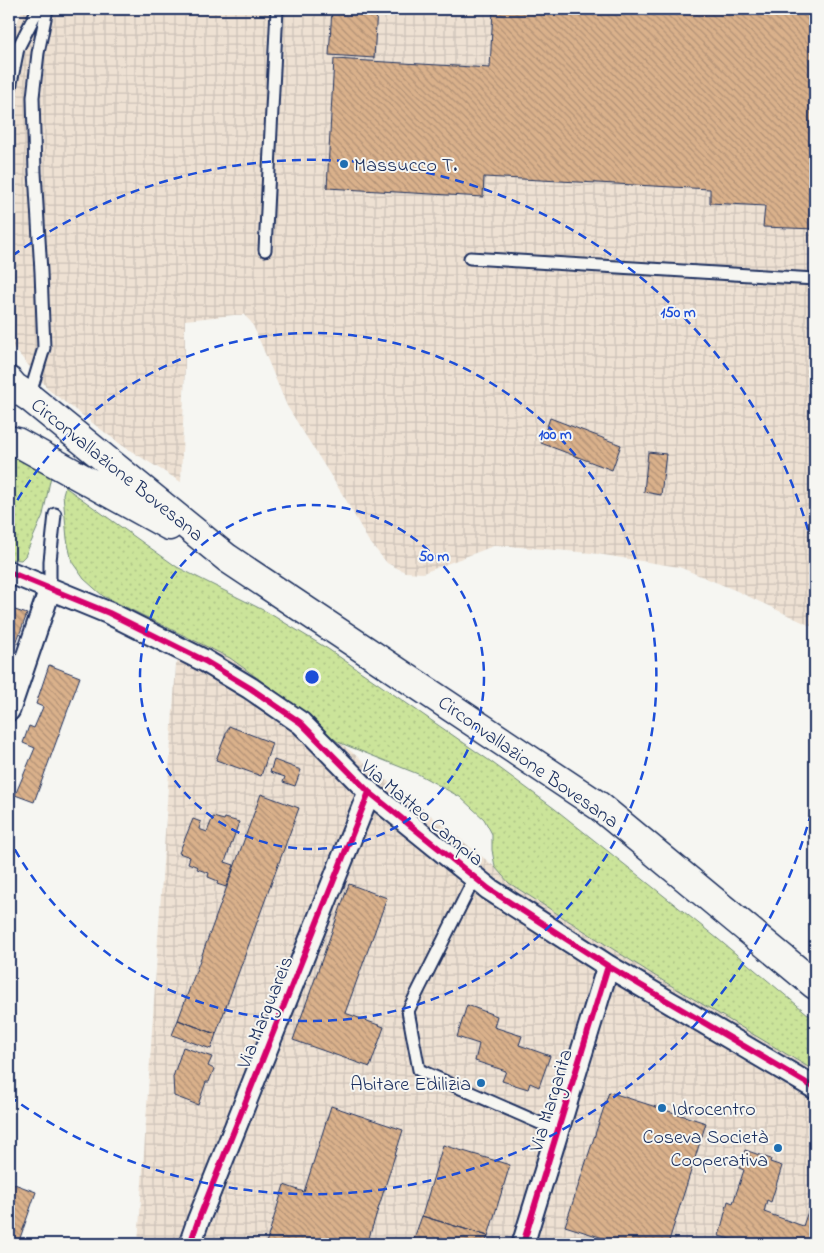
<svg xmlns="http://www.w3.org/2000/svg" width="824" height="1253" font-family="'Indie Flower',sans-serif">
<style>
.industrial{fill:url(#industrial-grid)}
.grass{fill:url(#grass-dots);stroke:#738a7c}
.building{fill:url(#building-back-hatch);stroke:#1b2f5e}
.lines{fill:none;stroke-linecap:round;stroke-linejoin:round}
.lane-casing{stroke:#1b2f5e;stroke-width:15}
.street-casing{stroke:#1b2f5e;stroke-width:25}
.primary-casing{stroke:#1b2f5e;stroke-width:31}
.lane{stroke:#f6f6f2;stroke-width:11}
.street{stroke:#f6f6f2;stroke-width:21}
.primary{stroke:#f6f6f2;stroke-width:28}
.cycleway-casing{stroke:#f6f6f2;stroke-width:9}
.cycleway{stroke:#d6006c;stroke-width:6}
.ring{fill:none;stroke:#1d4ed8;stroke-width:2.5;stroke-dasharray:9 6}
.poi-dot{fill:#1f6fb2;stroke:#f6f6f2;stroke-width:2}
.labels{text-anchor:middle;stroke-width:4;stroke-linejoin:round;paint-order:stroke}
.poi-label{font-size:20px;fill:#1b2f5e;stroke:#f6f6f2;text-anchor:start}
.street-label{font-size:20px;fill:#1b2f5e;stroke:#f6f6f2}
.centre{fill:#1d4ed8;stroke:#f6f6f2;stroke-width:2.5}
.ring-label{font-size:15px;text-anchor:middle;font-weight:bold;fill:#1d4ed8;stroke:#f6f6f2;stroke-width:4;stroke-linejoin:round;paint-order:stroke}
</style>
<defs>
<pattern id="industrial-grid" width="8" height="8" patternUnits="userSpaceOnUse" patternTransform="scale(1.25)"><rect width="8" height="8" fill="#eee1d3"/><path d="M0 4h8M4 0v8" fill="none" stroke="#ccc1b8"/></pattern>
<pattern id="grass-dots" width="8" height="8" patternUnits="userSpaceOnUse" patternTransform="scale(1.25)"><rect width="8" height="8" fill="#cbe49a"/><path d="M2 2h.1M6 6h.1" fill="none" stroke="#aec487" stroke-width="1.8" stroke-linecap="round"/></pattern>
<pattern id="building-back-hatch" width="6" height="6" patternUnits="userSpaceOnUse" patternTransform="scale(1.25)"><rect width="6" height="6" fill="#dab18b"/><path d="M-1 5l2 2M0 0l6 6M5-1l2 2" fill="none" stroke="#b09075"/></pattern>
</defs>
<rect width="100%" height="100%" fill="#f6f6f2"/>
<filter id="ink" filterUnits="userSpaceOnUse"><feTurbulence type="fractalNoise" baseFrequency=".02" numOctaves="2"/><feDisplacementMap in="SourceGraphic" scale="10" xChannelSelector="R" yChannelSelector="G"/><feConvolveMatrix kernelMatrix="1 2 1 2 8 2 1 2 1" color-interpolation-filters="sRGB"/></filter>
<g filter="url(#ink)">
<!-- industrial -->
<path class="industrial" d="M22 9H815V628L737 591 679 567 591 553 496 545 423 573 405 572 387 563 368 540 346 500 287 406 256 332 251 322 244 315H234L185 320V366L181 482 123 446 50 391 13 347 9 305V46Z
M191 638 230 658 278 693 495 867 509 883 660 979 815 1071V1244H138L176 665Z"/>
<!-- grass -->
<path class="grass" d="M9 455 29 463 51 476 43 515 25 556 21 560 9 559Z
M65 487 177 567 267 612 328 649 490 761 555 809 718 939 815 1020V1071L660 979 509 883 495 867 492 850V834L484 819 460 797 418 774 338 742 278 693 230 658 103 596 84 579 72 562 67 539 63 494Z"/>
<!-- building -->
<path class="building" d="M332 9H377L374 58 329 55Z
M493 9H815V229L763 227 765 206 710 203V189L484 177 483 197 327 188 334 59 490 68Z
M550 418 621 445 612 470 541 443Z
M648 452 666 454 661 495 644 492Z
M9 608 27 614 15 646 9 644Z
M49 665 80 677 34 802 15 795 35 748 23 743 29 726 34 728 43 707 36 704Z
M229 726 272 743 261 776 216 760Z
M274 760 301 770 295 786 283 782 285 777 270 772Z
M261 794 299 808 216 1034 178 1020Z
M213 817 224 820 225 818 239 822 225 862 234 865 226 887 217 884 218 881 208 877 209 873 197 869 198 867 188 863 190 857 179 853 193 819 201 822 199 829 207 832Z
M349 884 387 898 345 1013 384 1027 370 1067 293 1040Z
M467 1005 497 1016 494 1027 522 1036 519 1045 550 1056 539 1087 530 1083 528 1089 502 1081 506 1071 475 1061 479 1044 457 1037Z
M178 1020 216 1034 211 1049 172 1035Z
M183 1047 212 1057 208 1066 214 1069 209 1082H206L198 1105 174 1096 173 1077Z
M609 1092 706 1123 668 1244H622L565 1226Z
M331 1106 403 1130 367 1244H271L266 1243 284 1185 304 1192Z
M443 1145 510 1165 488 1236 422 1216Z
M745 1150 771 1159 770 1162 782 1166 771 1202 767 1200 764 1212 803 1226 814 1194H815V1244H747L719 1236 728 1201 733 1203 744 1170 739 1168Z
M9 1182 36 1192 19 1241 27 1244H9Z
M422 1216 488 1236 485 1244H412Z"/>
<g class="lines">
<defs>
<path id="lane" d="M9 93 18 48 38 9
M265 250 277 9
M470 258 815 279
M29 397 44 348 41 272 35 172 33 97 38 53 47 9
M50 589V561L55 514
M475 877 408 1011 419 1070 558 1131"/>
<path id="street" d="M9 572 109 613 205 661 250 688 301 723 369 792 489 889 608 966 815 1088
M9 710 50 589
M190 1244 198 1221 369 792
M523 1244 608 966"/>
<path id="primary" d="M9 381 14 387 29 397 227 558 599 806 815 985
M9 440 17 442 169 526"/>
</defs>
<!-- lane casing -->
<use href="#lane" class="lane-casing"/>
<!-- street casing -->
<use href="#street" class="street-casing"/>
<!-- primary casing -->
<use href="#primary" class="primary-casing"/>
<!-- lane -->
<use href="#lane" class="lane"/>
<!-- street -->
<use href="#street" class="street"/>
<!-- primary -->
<use href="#primary" class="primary"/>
<defs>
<path id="cycleway" d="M9 572 109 613 205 661 250 688 301 723 369 792 489 889 608 966 815 1088
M190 1244 198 1221 369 792
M523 1244 608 966"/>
</defs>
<!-- cycleway casing -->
<use href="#cycleway" class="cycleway-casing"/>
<!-- cycleway -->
<use href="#cycleway" class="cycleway"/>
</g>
</g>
<!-- distance rings -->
<g class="ring">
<circle cx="312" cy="677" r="172"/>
<path d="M10 513A344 344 0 1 1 10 841"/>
<path d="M815 798A517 517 0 0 1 12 1098M12 256A517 517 0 0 1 815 556"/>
</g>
<!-- markers -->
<g class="poi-dot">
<circle cx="344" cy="164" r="5"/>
<circle cx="481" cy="1083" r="5"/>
<circle cx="662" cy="1108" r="5"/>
<circle cx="778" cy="1148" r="5"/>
</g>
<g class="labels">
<!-- poi labels -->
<g class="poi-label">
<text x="354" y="171">Massucco T.</text>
<text x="471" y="1090" text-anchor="end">Abitare Edilizia</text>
<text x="672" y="1115">Idrocentro</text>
<text x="768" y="1143" text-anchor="end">Coseva Società<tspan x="768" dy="23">Cooperativa</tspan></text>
</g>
<!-- street labels -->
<g class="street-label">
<text transform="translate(118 469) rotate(39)" y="7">Circonvallazione Bovesana</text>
<text transform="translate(529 761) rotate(35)" y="7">Circonvallazione Bovesana</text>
<text transform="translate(423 812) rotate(40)" y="7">Via Matteo Campia</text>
<text transform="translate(264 1012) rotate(-68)" y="7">Via Marguareis</text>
<text transform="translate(550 1100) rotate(-73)" y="7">Via Margarita</text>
</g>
</g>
<circle cx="312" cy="677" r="8" class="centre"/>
<g class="ring-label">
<text x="678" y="317">150 m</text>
<text x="555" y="439">100 m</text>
<text x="434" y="561">50 m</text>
</g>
<!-- margin -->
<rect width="824" height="1253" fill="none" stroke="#f6f6f2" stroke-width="30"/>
<rect x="15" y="15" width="794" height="1223" fill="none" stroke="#1b2f5e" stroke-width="2" filter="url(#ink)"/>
</svg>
